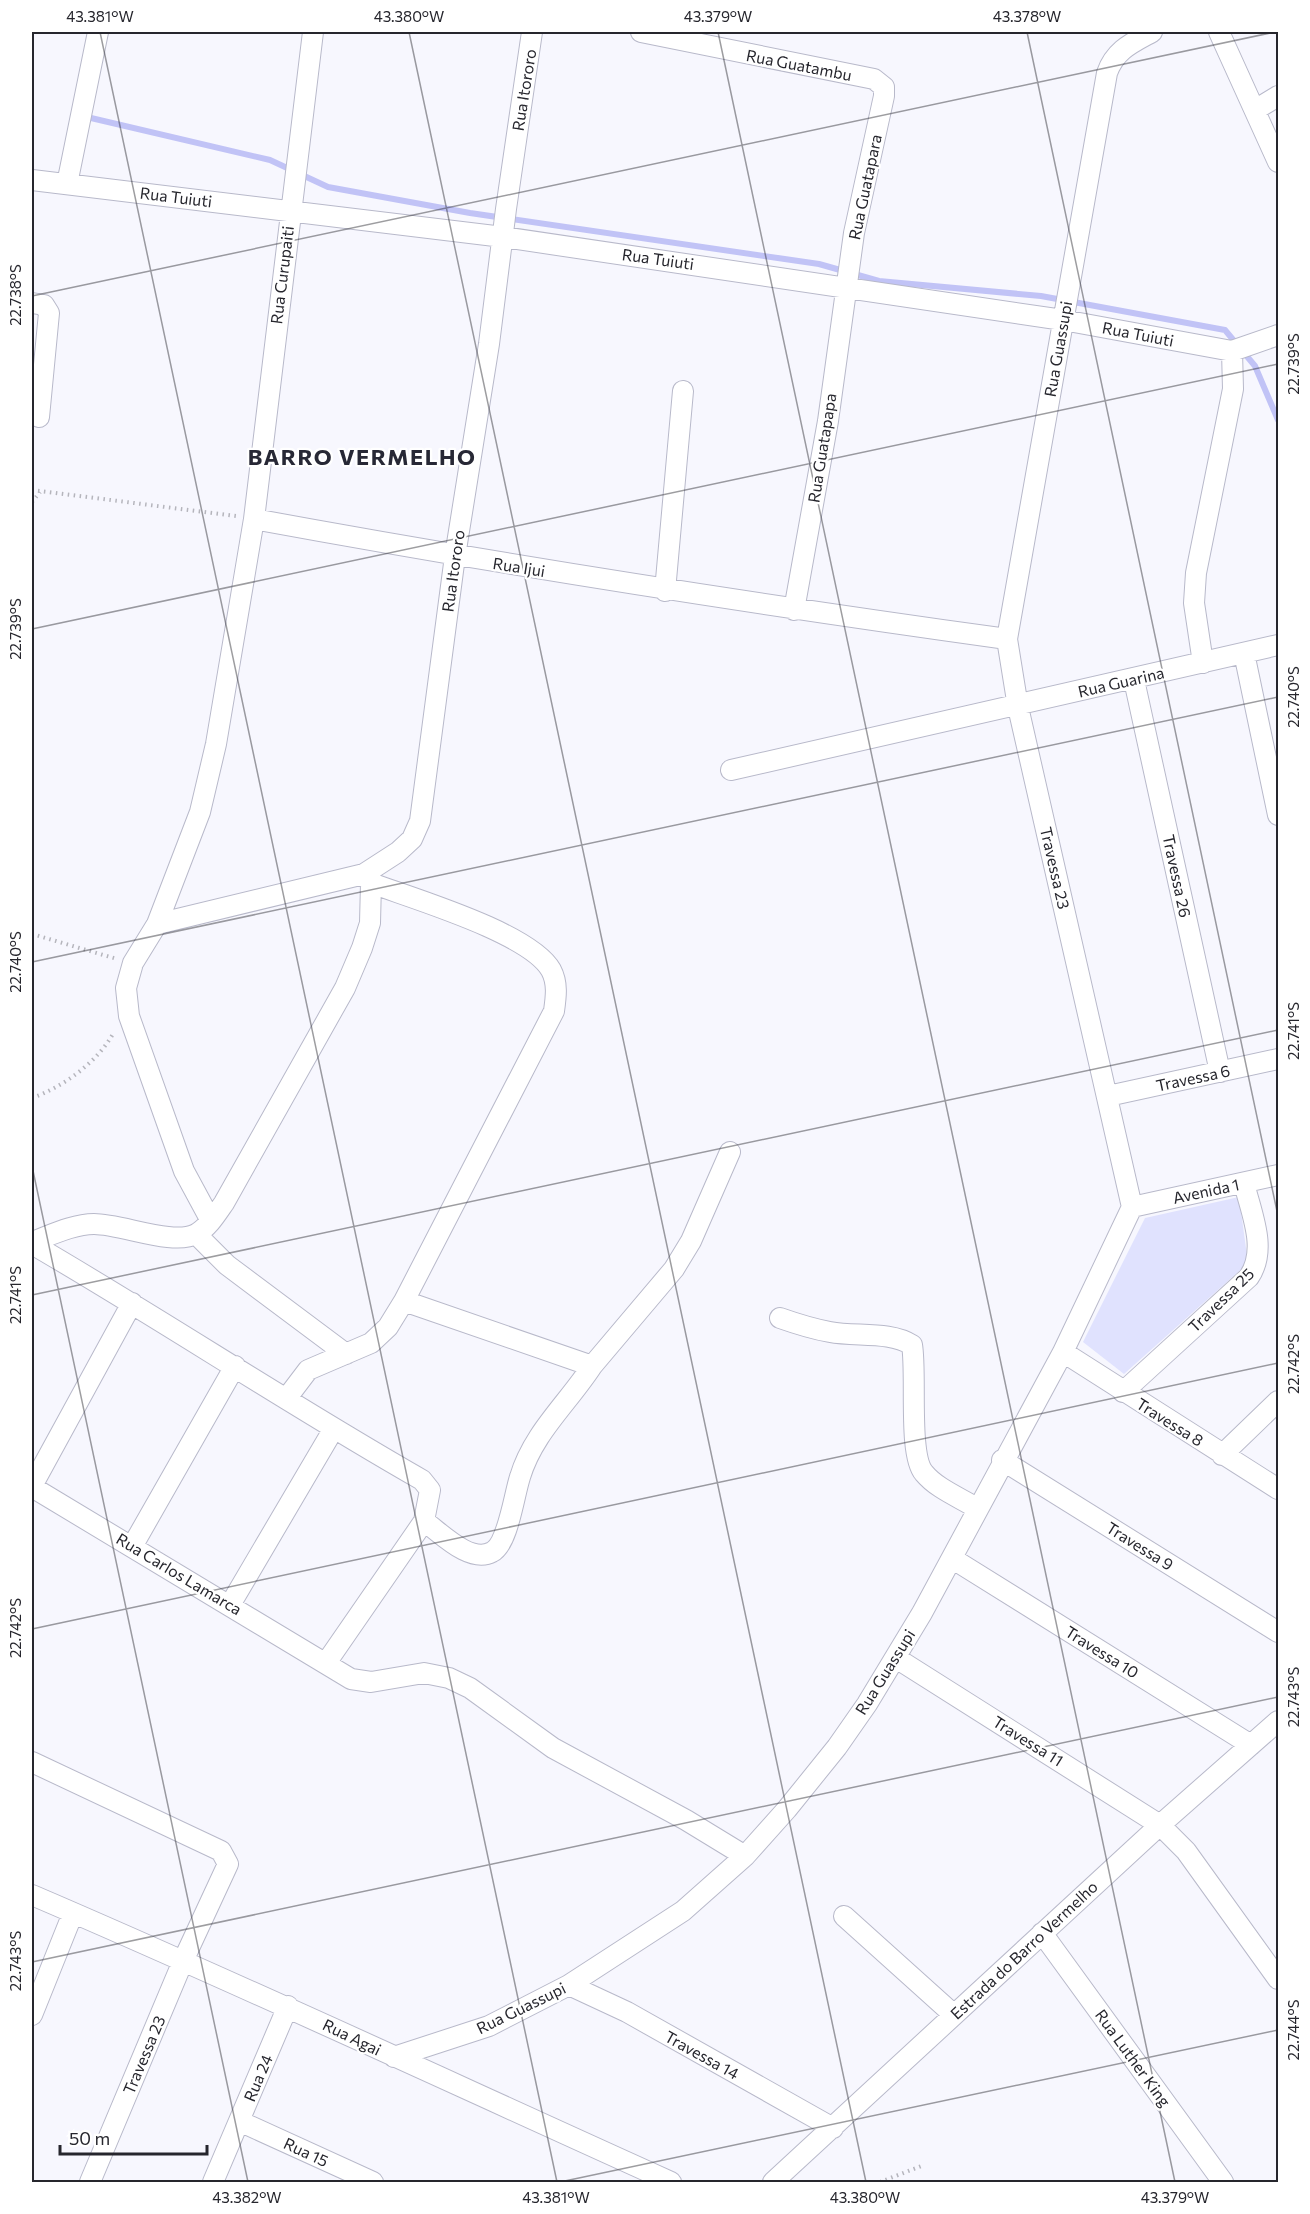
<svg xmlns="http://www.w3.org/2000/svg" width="1310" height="2214" font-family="Commissioner,sans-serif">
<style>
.green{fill:#e0e2fe}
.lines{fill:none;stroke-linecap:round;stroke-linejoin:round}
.stream{stroke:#c1c3f6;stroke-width:6}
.minor-casing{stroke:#b8b9ca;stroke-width:22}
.path{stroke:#b5b5bc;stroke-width:4;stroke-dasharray:1.5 4.5;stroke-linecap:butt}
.minor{stroke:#fff;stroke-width:20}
.ticks{fill:none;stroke:#26262d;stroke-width:1.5;stroke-opacity:0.45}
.labels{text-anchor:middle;stroke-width:4.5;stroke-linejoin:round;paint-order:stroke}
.street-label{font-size:16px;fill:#26262d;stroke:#fff}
.district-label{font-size:22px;font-weight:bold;letter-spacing:1.5px;fill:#272835;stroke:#fff}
.neatline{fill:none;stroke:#26262d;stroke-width:2}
.ticks-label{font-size:15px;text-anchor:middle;fill:#26262d}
</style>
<rect width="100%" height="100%" fill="#f7f7fe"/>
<!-- green -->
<path class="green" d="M1239 1197 1248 1263 1124 1374 1083 1342 1145 1218Z"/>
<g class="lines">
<!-- stream -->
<path class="stream" d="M91 118 270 160 328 187 470 213 819 264 879 281 1041 296 1225 330 1255 366 1278 420"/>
<defs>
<path id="minor" d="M641 32 874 79 884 87V96L854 233 828 421 794 610
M1219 32 1278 162
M1255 110 1278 96
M32 180 503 237 1063 320 1232 351 1278 335
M67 184 98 32
M32 303 44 305 49 313 39 417
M254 519C504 565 755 604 1007 639
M665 591 683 391
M1244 653 1278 815
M1203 663 1194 603 1196 573 1233 389 1232 351
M1134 680 1220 1072
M731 770 1278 645
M364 874 371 883C414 899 530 933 551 970 558 983 556 997 554 1011L404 1301 592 1366C568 1403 533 1433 520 1477 514 1495 508 1544 492 1552 470 1564 441 1533 424 1521
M157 924 364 874 398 852 412 839 420 821 455 556 489 344 506 209 532 32
M1108 1096 1278 1059
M1132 1207 1278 1175
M211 1221 184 1171 129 1016 126 988 133 963 157 924 200 812 216 744 254 519 313 32
M196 1234 227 1265 346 1354
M32 1242C51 1235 74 1224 94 1224 122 1224 173 1246 196 1234 208 1228 217 1213 224 1203L345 988 362 948 370 923 371 883
M32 1244C163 1320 290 1405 422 1480L430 1490 424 1521 326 1663
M780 1318C797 1324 813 1329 830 1332 856 1337 890 1331 912 1345 917 1373 908 1455 924 1473 937 1489 961 1498 978 1509
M1063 1352 1278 1489
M592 1366 674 1269 691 1241 730 1152
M1123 1392 1249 1277C1268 1249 1251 1213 1244 1183
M286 1399 308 1370 371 1343 388 1327 404 1301
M1222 1455 1278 1401
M1002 1460 1278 1632
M32 1486 132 1303
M32 1487 351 1679 371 1682 424 1673 449 1678 470 1688 553 1748 686 1820 745 1856
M133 1545 235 1366
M953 1559 1251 1745
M230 1605 333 1430
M896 1658 1160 1825 1186 1851 1278 1979
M32 1762 221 1851 228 1864 183 1961 90 2182
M32 1895C247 1987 458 2086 671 2182
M844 1916 954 2015
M1042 1933 1223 2182
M569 1985 627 2012 833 2128
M32 2015 73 1913
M394 2057 489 2026 569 1985 683 1911 745 1856 787 1809 837 1747 867 1704 922 1613 1063 1352 1132 1207 1018 707 1007 639 1107 73C1115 50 1132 43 1152 32
M239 2121 373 2182
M213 2182 288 2006
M773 2182 1160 1825 1278 1721"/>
</defs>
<!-- minor casing -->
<use href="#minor" class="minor-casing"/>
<!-- path -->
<path class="path" d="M32 490 236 516
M32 502 40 492
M32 934 117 959
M32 1098C63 1087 98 1062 114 1032
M880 2182 924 2165"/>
<!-- minor -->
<use href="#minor" class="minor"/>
</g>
<!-- ticks -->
<path class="ticks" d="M100 32 557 2182M409 32 866 2182M718 32 1175 2182M1027 32 1278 1216M32 296 1275 32M32 629 1278 364M32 962 1278 697M32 1166 248 2182M32 1295 1278 1030M32 1629 1278 1363M32 1962 1278 1697M560 2182 1278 2030"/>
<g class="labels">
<!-- street labels -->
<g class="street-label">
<text transform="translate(799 65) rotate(11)" y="6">Rua Guatambu</text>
<text transform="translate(524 90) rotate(-81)" y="6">Rua Itororo</text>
<text transform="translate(865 187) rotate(-78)" y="6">Rua Guatapara</text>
<text transform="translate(176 197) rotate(7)" y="6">Rua Tuiuti</text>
<text transform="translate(658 259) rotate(8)" y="6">Rua Tuiuti</text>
<text transform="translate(282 275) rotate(-83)" y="6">Rua Curupaiti</text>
<text transform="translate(1138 334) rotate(11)" y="6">Rua Tuiuti</text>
<text transform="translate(1058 349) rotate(-80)" y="6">Rua Guassupi</text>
<text transform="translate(822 448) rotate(-81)" y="6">Rua Guatapapa</text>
<text transform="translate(519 567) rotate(9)" y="6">Rua Ijui</text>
<text transform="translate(453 571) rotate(-82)" y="6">Rua Itororo</text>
<text transform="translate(1121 682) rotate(-13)" y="6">Rua Guarina</text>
<text transform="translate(1055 868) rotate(77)" y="6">Travessa 23</text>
<text transform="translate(1177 876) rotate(78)" y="6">Travessa 26</text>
<text transform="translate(1193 1078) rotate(-12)" y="6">Travessa 6</text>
<text transform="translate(1206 1191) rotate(-12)" y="6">Avenida 1</text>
<text transform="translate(1221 1300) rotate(-44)" y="6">Travessa 25</text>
<text transform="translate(1170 1422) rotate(32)" y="6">Travessa 8</text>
<text transform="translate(1140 1546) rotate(32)" y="6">Travessa 9</text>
<text transform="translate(179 1574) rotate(31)" y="6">Rua Carlos Lamarca</text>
<text transform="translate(1102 1652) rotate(32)" y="6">Travessa 10</text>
<text transform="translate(885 1672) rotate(-58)" y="6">Rua Guassupi</text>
<text transform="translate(1028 1741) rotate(32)" y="6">Travessa 11</text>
<text transform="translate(1024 1950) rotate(-43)" y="6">Estrada do Barro Vermelho</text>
<text transform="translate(521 2008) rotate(-26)" y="6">Rua Guassupi</text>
<text transform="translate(352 2037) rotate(26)" y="6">Rua Agai</text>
<text transform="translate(144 2055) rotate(-67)" y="6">Travessa 23</text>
<text transform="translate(702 2055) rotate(29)" y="6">Travessa 14</text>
<text transform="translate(1133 2058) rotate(54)" y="6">Rua Luther King</text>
<text transform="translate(258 2078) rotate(-67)" y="6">Rua 24</text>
<text transform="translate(306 2152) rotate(25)" y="6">Rua 15</text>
</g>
<!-- district labels -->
<g class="district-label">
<text x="362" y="465">BARRO VERMELHO</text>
</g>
</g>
<!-- border -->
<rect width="1310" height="2214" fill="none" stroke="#ffffff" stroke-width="66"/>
<!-- scale -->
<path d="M60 2145v9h147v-9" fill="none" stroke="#26262d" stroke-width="3"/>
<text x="69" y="2145" font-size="18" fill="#26262d" stroke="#ffffff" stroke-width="4.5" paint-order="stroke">50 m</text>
<rect x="33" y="33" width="1244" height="2148" class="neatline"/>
<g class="ticks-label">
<text x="100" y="22">43.381°W</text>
<text x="409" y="22">43.380°W</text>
<text x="718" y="22">43.379°W</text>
<text x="1027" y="22">43.378°W</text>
<text transform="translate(16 295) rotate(-90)" y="5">22.738°S</text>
<text transform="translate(1294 364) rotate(-90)" y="5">22.739°S</text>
<text transform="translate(16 629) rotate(-90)" y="5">22.739°S</text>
<text transform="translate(1294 697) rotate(-90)" y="5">22.740°S</text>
<text transform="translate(16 962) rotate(-90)" y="5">22.740°S</text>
<text transform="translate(1294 1031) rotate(-90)" y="5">22.741°S</text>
<text transform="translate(16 1295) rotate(-90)" y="5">22.741°S</text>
<text transform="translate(1294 1364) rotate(-90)" y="5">22.742°S</text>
<text transform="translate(16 1628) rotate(-90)" y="5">22.742°S</text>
<text transform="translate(1294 1697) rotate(-90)" y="5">22.743°S</text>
<text transform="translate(16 1961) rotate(-90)" y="5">22.743°S</text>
<text transform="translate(1294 2030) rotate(-90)" y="5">22.744°S</text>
<text x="247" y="2203">43.382°W</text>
<text x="556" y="2203">43.381°W</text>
<text x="865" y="2203">43.380°W</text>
<text x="1175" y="2203">43.379°W</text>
</g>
</svg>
